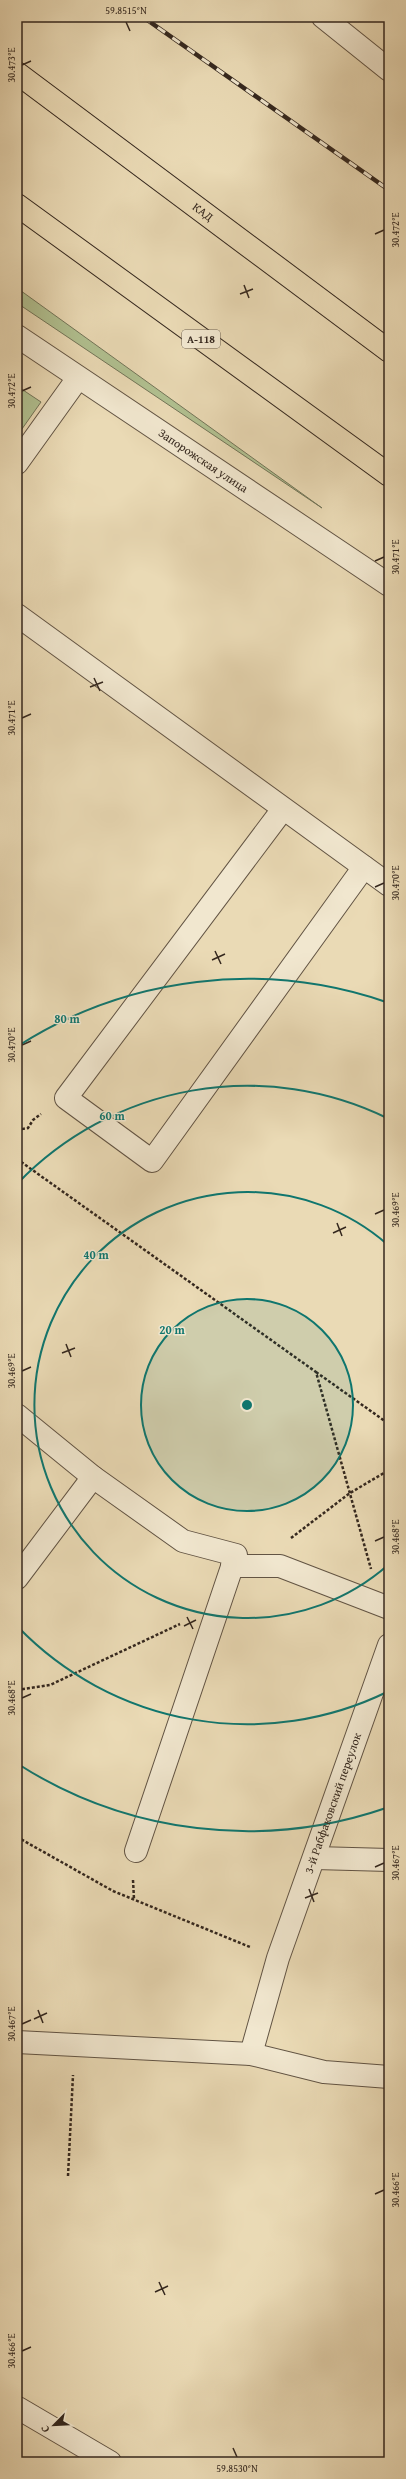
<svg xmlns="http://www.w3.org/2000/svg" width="406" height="2479" font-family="'Gentium Book Plus',serif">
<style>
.green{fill:#b1c191;stroke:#727458}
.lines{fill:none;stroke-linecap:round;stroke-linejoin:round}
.minor-casing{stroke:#625444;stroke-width:24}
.highway-casing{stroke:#34271e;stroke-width:24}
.path{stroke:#34271e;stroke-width:2.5;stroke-dasharray:3 2;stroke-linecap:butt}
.minor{stroke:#f1e7cf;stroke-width:22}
.highway{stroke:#eadab5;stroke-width:22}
.rail-casing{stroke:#34271e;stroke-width:4.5}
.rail{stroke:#f1e7cf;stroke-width:3;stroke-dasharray:9;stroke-linecap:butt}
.ticks{fill:none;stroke:#34271e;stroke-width:1.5}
.ring{fill:none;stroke:#0f766e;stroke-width:2}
.labels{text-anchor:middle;stroke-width:3;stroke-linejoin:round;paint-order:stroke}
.shield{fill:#f1e7cf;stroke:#6d6153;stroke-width:1}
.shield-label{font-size:11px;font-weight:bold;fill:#34271e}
.street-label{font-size:12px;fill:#34271e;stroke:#f1e7cf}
.centre{fill:#0f766e;stroke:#f1e7cf;stroke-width:2}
.ring-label{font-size:12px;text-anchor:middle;font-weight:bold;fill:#0f766e;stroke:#f1e7cf;stroke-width:3;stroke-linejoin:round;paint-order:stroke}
.neatline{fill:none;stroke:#34271e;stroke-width:1.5}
.ticks-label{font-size:10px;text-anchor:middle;fill:#34271e}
</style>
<rect width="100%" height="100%" fill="#eadab5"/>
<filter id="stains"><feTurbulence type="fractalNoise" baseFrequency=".005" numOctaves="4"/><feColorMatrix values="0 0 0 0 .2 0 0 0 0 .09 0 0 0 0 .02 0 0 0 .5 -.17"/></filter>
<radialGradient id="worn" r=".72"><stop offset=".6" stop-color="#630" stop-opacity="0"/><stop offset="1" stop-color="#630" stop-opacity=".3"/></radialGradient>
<!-- green -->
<path class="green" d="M17 288 322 508 17 303Z
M17 386 41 402 17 436Z"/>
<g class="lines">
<defs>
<g id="minor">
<path d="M323 17 389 70"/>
<path id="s1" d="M17 336 389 585"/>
<path d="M17 463 78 378"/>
<path d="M17 615 389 885"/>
<path d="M283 809 66 1098 152 1161 364 867"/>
<path d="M17 1415 93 1477 183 1541 236 1555 136 1851"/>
<path d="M232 1566H280L389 1608"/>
<path d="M17 1578 93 1477"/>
<path d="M315 1858 389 1860"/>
<path d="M17 2042 251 2054 324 2072 389 2077"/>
<path id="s2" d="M251 2054 278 1958 389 1645"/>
<path d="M18 2408 110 2462"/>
</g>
<g id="highway">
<path id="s3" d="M17 73 389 351"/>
<path d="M17 205 389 475"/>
</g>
</defs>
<!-- minor casing -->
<use href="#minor" class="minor-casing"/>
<!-- highway casing -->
<use href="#highway" class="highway-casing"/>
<!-- path -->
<path class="path" d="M17 1130 28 1128 33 1120 41 1114
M17 1159 316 1372 371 1569
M316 1372 389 1424
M291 1538 350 1493 389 1470
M17 1690 50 1685 180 1624
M17 1837 113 1891 250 1947
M133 1880 134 1899
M68 2176 73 2075"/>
<!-- minor -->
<use href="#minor" class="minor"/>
<!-- highway -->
<use href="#highway" class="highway"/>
<defs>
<path id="rail" d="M143 17 389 190"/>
</defs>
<!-- rail casing -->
<use href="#rail" class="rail-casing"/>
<!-- rail -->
<use href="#rail" class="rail"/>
</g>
<!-- ticks -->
<path class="ticks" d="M126 22 130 31M22 65 31 61M375 234 384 230M244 285 249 298M240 294 253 289M22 391 31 387M375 561 384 557M94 678 100 691M90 687 103 682M22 718 31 714M375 887 384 883M215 951 221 964M212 960 225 954M22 1045 31 1041M375 1214 384 1210M337 1223 342 1236M333 1233 346 1227M66 1344 71 1357M62 1353 75 1348M22 1371 31 1367M375 1541 384 1537M187 1617 193 1629M184 1626 196 1620M22 1698 31 1694M375 1867 384 1863M309 1889 314 1902M305 1898 318 1893M38 2010 43 2023M34 2019 47 2013M22 2024 31 2020M375 2194 384 2190M159 2282 165 2295M155 2292 168 2286M22 2351 31 2347M233 2448 237 2457"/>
<!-- distance rings -->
<circle cx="247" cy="1405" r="106" fill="#0f766e" fill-opacity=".12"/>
<g class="ring">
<circle cx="247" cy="1405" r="106"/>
<path d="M388 1565A213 213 0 1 1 388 1245"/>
<path d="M387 1692A319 319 0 0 1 18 1627M18 1183A319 319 0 0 1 387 1118"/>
<path d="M386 1808A426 426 0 0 1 18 1764M18 1046A426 426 0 0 1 386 1002"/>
</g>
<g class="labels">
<!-- shield labels -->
<rect class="shield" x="182" y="330" width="38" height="18" rx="3"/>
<g class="shield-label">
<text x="201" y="343">А-118</text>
</g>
<!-- street labels -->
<g class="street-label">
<text dy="4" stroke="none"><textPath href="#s3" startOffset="232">КАД</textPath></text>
<text dy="4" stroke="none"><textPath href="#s1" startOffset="224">Запорожская улица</textPath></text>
<text dy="4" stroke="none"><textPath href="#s2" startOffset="264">3-й Рабфаковский переулок</textPath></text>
</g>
</g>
<circle cx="247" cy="1405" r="6" class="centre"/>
<g class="ring-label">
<text x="67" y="1023">80 m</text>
<text x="112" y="1120">60 m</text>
<text x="96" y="1259">40 m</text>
<text x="172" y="1334">20 m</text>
</g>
<!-- margin -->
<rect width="406" height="2479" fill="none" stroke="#eadab5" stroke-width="44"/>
<!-- north arrow -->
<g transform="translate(54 2425) rotate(246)" stroke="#f1e7cf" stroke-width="3" paint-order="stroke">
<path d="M0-3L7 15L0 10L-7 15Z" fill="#34271e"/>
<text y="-6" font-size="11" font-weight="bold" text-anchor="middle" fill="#34271e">С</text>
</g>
<rect x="22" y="22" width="362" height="2435" class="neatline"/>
<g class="ticks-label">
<text x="126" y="14">59.8515°N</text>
<text transform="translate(11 65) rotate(-90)" y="4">30.473°E</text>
<text transform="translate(395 230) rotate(-90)" y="4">30.472°E</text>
<text transform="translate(11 391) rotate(-90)" y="4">30.472°E</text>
<text transform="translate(395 557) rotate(-90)" y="4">30.471°E</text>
<text transform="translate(11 718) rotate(-90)" y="4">30.471°E</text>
<text transform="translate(395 883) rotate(-90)" y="4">30.470°E</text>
<text transform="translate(11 1045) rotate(-90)" y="4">30.470°E</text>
<text transform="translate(395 1210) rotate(-90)" y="4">30.469°E</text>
<text transform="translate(11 1371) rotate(-90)" y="4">30.469°E</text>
<text transform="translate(395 1537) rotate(-90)" y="4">30.468°E</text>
<text transform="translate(11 1698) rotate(-90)" y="4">30.468°E</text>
<text transform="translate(395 1863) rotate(-90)" y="4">30.467°E</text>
<text transform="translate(11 2024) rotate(-90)" y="4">30.467°E</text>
<text transform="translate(395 2190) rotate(-90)" y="4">30.466°E</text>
<text transform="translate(11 2351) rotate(-90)" y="4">30.466°E</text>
<text x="237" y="2472">59.8530°N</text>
</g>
<rect width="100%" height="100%" filter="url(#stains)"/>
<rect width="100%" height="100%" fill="url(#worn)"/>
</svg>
